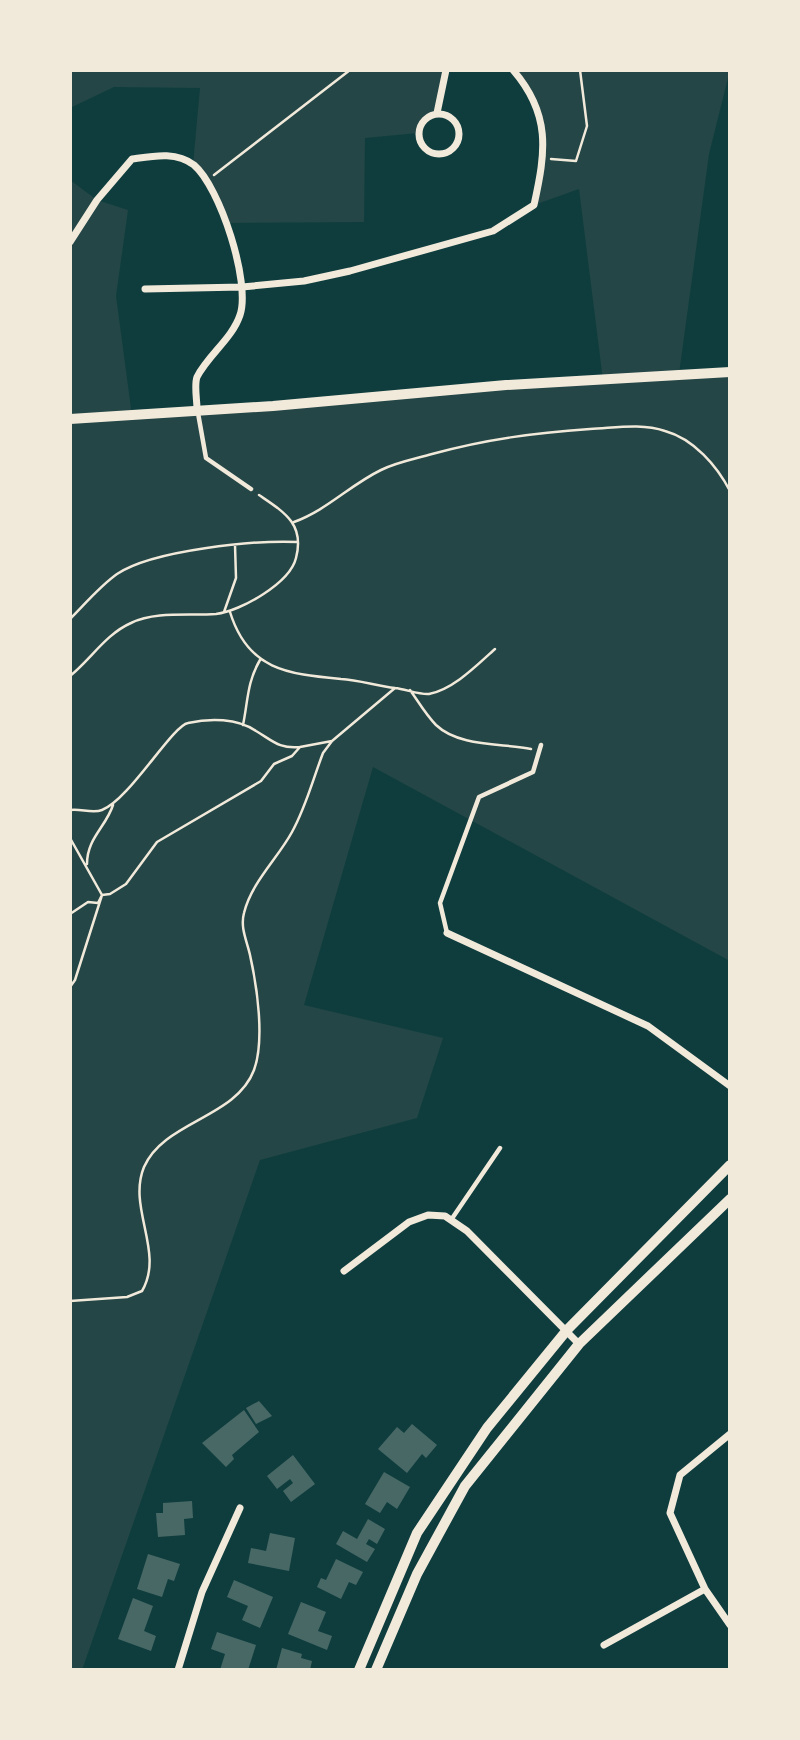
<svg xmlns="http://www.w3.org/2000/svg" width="800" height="1740" viewBox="0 0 800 1740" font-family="'Exo 2',sans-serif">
  <rect width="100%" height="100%" fill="#0f3d3e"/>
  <path fill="#244646" d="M70,70H446L437,113L427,117L418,133L365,138L364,222L227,223L193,165L200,88L114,87L70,108Z
    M515,70H730L709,154L679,374L730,372V961L373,767L304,1005L443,1038L417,1118L260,1160L82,1670H70V180L97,200L128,210L116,296L132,416L603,380L579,189L534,205L543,123Z"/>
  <path fill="#486865" d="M259,1401L272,1416L256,1424L246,1408Z
    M244,1410L259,1432L232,1455L234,1459L226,1467L202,1443Z
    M412,1424L437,1445L426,1458L422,1454L407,1473L378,1449L397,1427L404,1433Z
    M293,1455L315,1484L291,1502L283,1491L293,1483L290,1479L277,1489L267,1476Z
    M384,1472L410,1487L397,1509L387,1502L380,1513L365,1504Z
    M192,1501L193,1518L184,1519L185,1535L158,1537L156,1513H163V1503Z
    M368,1519L385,1529L377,1544L369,1539L366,1544L375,1549L367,1562L336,1544L343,1531L357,1539Z
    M270,1533L295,1538L289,1571L248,1563L251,1548L266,1551Z
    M148,1554L180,1564L174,1581L168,1579L162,1597L137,1589Z
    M336,1559L363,1572L356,1585L349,1582L341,1599L317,1587L321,1578L326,1580Z
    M234,1580L273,1597L260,1628L242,1620L248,1606L227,1597Z
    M133,1598L153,1606L144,1631L156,1636L151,1651L118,1639Z
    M301,1602L326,1612L318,1631L332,1636L327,1650L288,1634Z
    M217,1632L256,1645L248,1670H220L225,1654L211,1649Z
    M282,1648L302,1654L301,1658L312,1661L310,1670H276Z"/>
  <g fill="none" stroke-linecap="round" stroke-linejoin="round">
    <path stroke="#f1e9da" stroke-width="2.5" d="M551,159L576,161L587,126L580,70
      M214,175L350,70
      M294,522C327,510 350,485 381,470C397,462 415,459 432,454C487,439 534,433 590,429C615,428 641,423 665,431C694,439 717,466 730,491
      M224,612L236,578L235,545
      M70,619C85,604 100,586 117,574C153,550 255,540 298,542
      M70,676C91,659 106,634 131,623C156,611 189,616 216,614C241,611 290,583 296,558C305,524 284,512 259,495
      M395,688C405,689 420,695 429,694C454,689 477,665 495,649
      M410,690C418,701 426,715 436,725C459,747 502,743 531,749
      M243,725C248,701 247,682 260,660
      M70,810C80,808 92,814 102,810C129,800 172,726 188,723C210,718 237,718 256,731C273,741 279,749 300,747
      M70,838L102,895L98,903L88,902L70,914
      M87,864C87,838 106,827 113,805
      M70,987L75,980L102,895L110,894L126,884L157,842L261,781L274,764L292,756L300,747L332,741L395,688C377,686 359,680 341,679C287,674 248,670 230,612
      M70,1301L127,1297L142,1291C165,1252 127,1208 144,1167C164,1121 236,1118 254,1070C265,1040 257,986 250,955C247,941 240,928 244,913C251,883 278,858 292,832C306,807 313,779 323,753L332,741"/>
    <path stroke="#f1e9da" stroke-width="4.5" d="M198,413L206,458L251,489
      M447,933L440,903L479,797L533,772L541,745
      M451,1220L500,1148"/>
    <path stroke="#f1e9da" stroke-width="7" d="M437,113L446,70
      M419 134a20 20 0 1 1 40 0a20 20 0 1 1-40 0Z
      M70,242L97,200L132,159C153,156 176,151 194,165C220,187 251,283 240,315C232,339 208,355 197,377C194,385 197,400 197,409
      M145,289L242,287L304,281L350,271L493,231L534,205C546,151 551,114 513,70
      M447,933L648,1026L730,1086
      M344,1271L409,1222L428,1215L445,1216L467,1231L579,1344
      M730,1434L680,1475L670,1513L705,1589L730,1625
      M604,1645L705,1589
      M178,1670L202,1592L240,1508"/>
    <path stroke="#f1e9da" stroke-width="10" d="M70,419L273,406L506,385L730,372
      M359,1670L417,1533L487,1428L567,1330L730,1165
      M376,1670L417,1574L465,1486L579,1344L730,1199"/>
  </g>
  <rect width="800" height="1740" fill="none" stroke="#f1e9da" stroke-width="144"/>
</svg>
